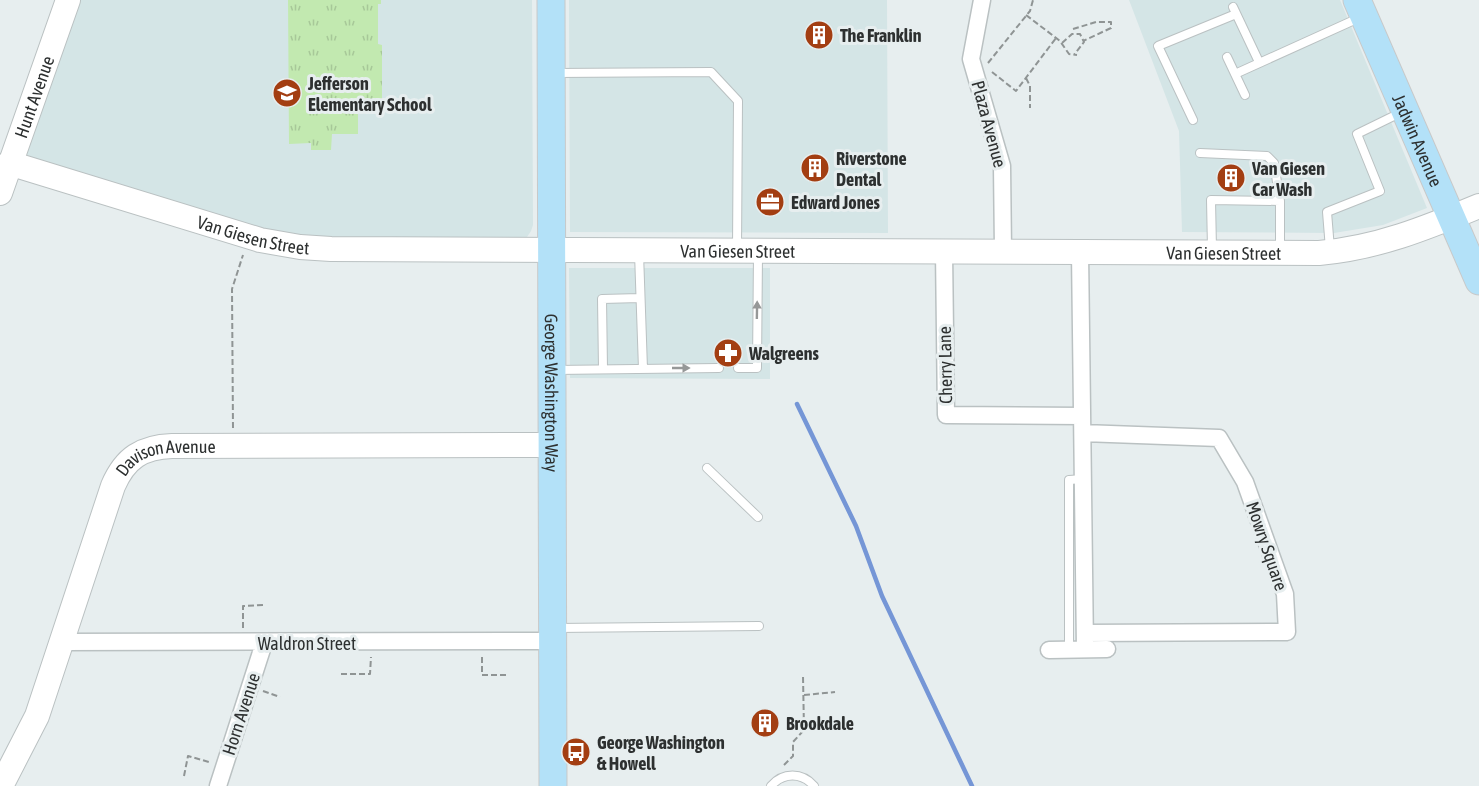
<svg xmlns="http://www.w3.org/2000/svg" width="1479" height="786" viewBox="0 0 1479 786" font-family="'Asap Condensed',sans-serif">
  <defs>
    <pattern id="grass-tufts" width="24" height="20" patternUnits="userSpaceOnUse" patternTransform="scale(1.5)"><rect width="24" height="20" fill="#c2e9b0"/><path d="M3 7l-1-3M5 7V3M7 7l1-3M15 17l-1-3M17 17v-4M19 17l1-3" fill="none" stroke="#a7c898"/></pattern>
  </defs>
  <rect width="100%" height="100%" fill="#e7eeef"/>
  <path fill="#d4e5e6" d="M75,0H532L533,225L531,231L527,237L520,239L313,237L282,233L241,224L31,158L26,154Z
    M569,0H887L888,233L570,232Z
    M1129,0H1340L1427,208L1383,225L1334,233L1182,232L1179,131Z
    M569,268H770V379L570,378Z"/>
  <path fill="url(#grass-tufts)" d="M288,0H381V4H378V44L382,45V112H358V134H332L331,150H311V143L289,144Z"/>
  <g fill="none" stroke-linecap="round" stroke-linejoin="round">
    <path stroke="#7596d6" stroke-width="4.5" d="M797,404L856,526L882,596L972,786"/>
    <g stroke="#bac1c2" stroke-width="10">
      <path id="lane" d="M1233,7L1259,62
        M1227,57L1245,95
        M554,73L711,72L738,101L737,249
        M1235,74L1361,17
        M1193,120L1158,46L1236,14
        M1200,153L1267,156L1274,163L1280,201
        M1212,249L1211,200L1280,201V252
        M1330,249L1327,212L1380,191L1357,134L1402,112
        M639,253L643,369
        M738,368H757L758,253
        M603,369L602,299L640,298
        M555,370L719,368
        M707,468L758,517
        M556,628L759,626
        M1069,650V480L1083,479
        M771,786C783,772 802,772 814,786"/>
    </g>
    <g stroke="#bac1c2" stroke-width="19">
      <path id="street" d="M982,0L971,59L1002,166L1003,251
        M944,251L946,415L1082,416
        M1080,252L1085,649
        M1083,433L1219,438L1245,482L1285,594L1287,632L1085,633
        M61,642L553,641
        M1049,650L1107,649
        M218,786L264,643"/>
    </g>
    <g stroke="#bac1c2" stroke-width="26">
      <g id="secondary">
        <path id="s1" d="M9,163L260,240L300,247L331,249L1319,253C1377,248 1426,228 1479,206"/>
        <path id="s2" d="M0,193L68,0"/>
        <path id="s3" d="M1,786L37,716L113,486C125,458 142,447 172,446L552,445"/>
      </g>
    </g>
    <g stroke="#c8c9c9" stroke-width="29">
      <g id="primary">
        <path id="s4" d="M551,0L553,786"/>
        <path id="s5" d="M1357,0L1479,281"/>
      </g>
    </g>
    <path stroke="#8f9494" stroke-width="2" stroke-dasharray="6 3" stroke-linecap="butt" d="M1026,15L1060,41L1069,54L1077,55
      M1073,29L1096,22H1111V28L1083,41
      M1062,43L1072,34H1080L1084,42L1074,55
      M988,63L1030,11L1033,0
      M992,72L1016,91L1056,38
      M1026,78L1030,86V108
      M233,428L232,289L243,255
      M243,628V606L263,605
      M482,657V675H507
      M341,674H370L371,657
      M263,691L280,697
      M804,695L835,692
      M784,765L793,756V742L804,730L803,676
      M184,776L188,756L209,762"/>
    <use href="#lane" stroke="#fff" stroke-width="8"/>
    <use href="#street" stroke="#fff" stroke-width="16"/>
    <use href="#secondary" stroke="#fff" stroke-width="24"/>
    <use href="#primary" stroke="#b3e1f8" stroke-width="27"/>
  </g>
  <defs><path id="oneway-solid" d="M-6-.8H1V-3.2L6.5 0L1 3.2V.8H-6Z" transform="scale(1.5)"/></defs>
  <g fill="#969898">
    <use href="#oneway-solid" transform="translate(757 310) rotate(-89)"/>
    <use href="#oneway-solid" transform="translate(681 368)"/>
  </g>
  <defs>
    <g id="building-disc" transform="scale(1.5)"><circle r="9.5" fill="#a33e12" stroke="#e7eeef"/><path d="M-4-6H4V6H1V3H-1V6H-4ZM-2.5-4.3h1.7v1.8h-1.7ZM.8-4.3h1.7v1.8H.8ZM-2.5-1h1.7V.8h-1.7ZM.8-1h1.7V.8H.8Z" fill="#fff"/></g>
    <g id="school-disc" transform="scale(1.5)"><circle r="9.5" fill="#a33e12" stroke="#e7eeef"/><path d="M0-5L7-2L0 1L-7-2ZM-4 1L0 2.5L4 1V4Q0 6-4 4Z" fill="#fff"/></g>
    <g id="office-disc" transform="scale(1.5)"><circle r="9.5" fill="#a33e12" stroke="#e7eeef"/><path d="M-6-3h4V-5.5h4V-3h4V5H-6ZM-1-4.5V-3h2v-1.5ZM-6 0V1H6V0Z" fill="#fff"/></g>
    <g id="pharmacy-disc" transform="scale(1.5)"><circle r="9.5" fill="#a33e12" stroke="#e7eeef"/><path d="M-2-6h4v4h4v4h-4v4h-4v-4h-4v-4h4Z" fill="#fff"/></g>
    <g id="bus-disc" transform="scale(1.5)"><circle r="9.5" fill="#a33e12" stroke="#e7eeef"/><path d="M-5-6H5V4H4V6H2V4H-2V6H-4V4H-5ZM-3.5-4V0h7V-4ZM-3.5 1.2v1.5H-2V1.2ZM2 1.2v1.5H3.5V1.2Z" fill="#fff"/></g>
  </defs>
  <g fill-rule="evenodd">
    <use href="#building-disc" x="819" y="35"/>
    <use href="#school-disc" x="287" y="93"/>
    <use href="#building-disc" x="815" y="168"/>
    <use href="#building-disc" x="1231" y="178"/>
    <use href="#office-disc" x="770" y="202"/>
    <use href="#pharmacy-disc" x="728" y="353"/>
    <use href="#building-disc" x="765" y="723"/>
    <use href="#bus-disc" x="576" y="752"/>
  </g>
  <g text-anchor="middle" dominant-baseline="central" stroke-width="6" stroke-linejoin="round" paint-order="stroke">
    <g font-size="18" font-weight="bold" fill="#2d3030" stroke="#e7eeef" text-anchor="start">
      <text x="840" y="35">The Franklin</text>
      <text x="308" y="83">Jefferson<tspan x="308" dy="21">Elementary School</tspan></text>
      <text x="836" y="158">Riverstone<tspan x="836" dy="21">Dental</tspan></text>
      <text x="1252" y="168">Van Giesen<tspan x="1252" dy="21">Car Wash</tspan></text>
      <text x="791" y="202">Edward Jones</text>
      <text x="749" y="353">Walgreens</text>
      <text x="786" y="723">Brookdale</text>
      <text x="597" y="742">George Washington<tspan x="597" dy="21">&amp; Howell</tspan></text>
    </g>
    <g font-size="18" fill="#2d3030" stroke="#e7eeef">
      <text stroke="none"><textPath href="#s2" startOffset="102">Hunt Avenue</textPath></text>
      <text transform="translate(989 124) rotate(75)">Plaza Avenue</text>
      <text stroke="none"><textPath href="#s5" startOffset="153">Jadwin Avenue</textPath></text>
      <text stroke="none"><textPath href="#s1" startOffset="255">Van Giesen Street</textPath></text>
      <text stroke="none"><textPath href="#s1" startOffset="741">Van Giesen Street</textPath></text>
      <text stroke="none"><textPath href="#s1" startOffset="1227">Van Giesen Street</textPath></text>
      <text transform="translate(945 365) rotate(-91)">Cherry Lane</text>
      <text stroke="none"><textPath href="#s4" startOffset="393">George Washington Way</textPath></text>
      <text stroke="none"><textPath href="#s3" startOffset="388">Davison Avenue</textPath></text>
      <text transform="translate(1267 546) rotate(71)">Mowry Square</text>
      <text x="307" y="643">Waldron Street</text>
      <text transform="translate(241 714) rotate(-72)">Horn Avenue</text>
    </g>
  </g>
</svg>
